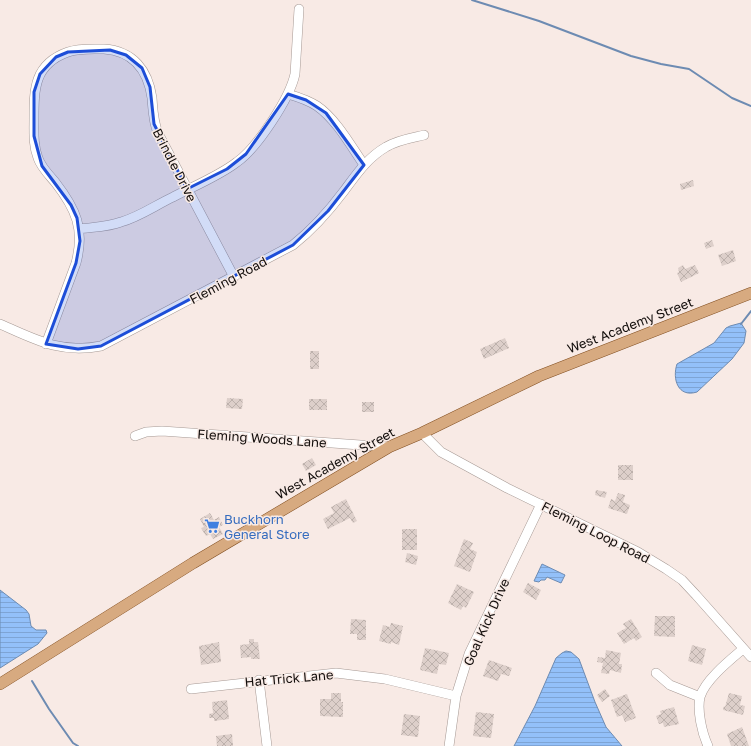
<svg xmlns="http://www.w3.org/2000/svg" width="751" height="746" viewBox="0 0 751 746" font-family="'Golos Text',sans-serif">
  <defs>
    <pattern id="water-rules" width="6" height="5" patternUnits="userSpaceOnUse"><rect width="6" height="5" fill="#93c0f9"/><path d="M0 2.5h6" fill="none" stroke="#7ea4d4"/></pattern>
    <pattern id="building-cross-hatch" width="8" height="8" patternUnits="userSpaceOnUse"><rect width="8" height="8" fill="#ddcfca"/><path d="M0 0l8 8M0 8l8-8" fill="none" stroke="#bdb1ac"/></pattern>
  </defs>
  <rect width="100%" height="100%" fill="#f8eae5"/>
  <path fill="url(#water-rules)" stroke="#6d8bb2" d="M741,323L746,331L744,343L732,359L697,392C678,398 672,379 677,364L714,343L726,328L730,326Z
    M542,564L565,575L561,583L547,577L545,580H541L539,582L534,581Z
    M0,590L26,610L29,614L31,626L36,630H46L47,633L38,644L0,668Z
    M566,651L571,652L579,659L595,702L606,727L622,746H514L535,706L556,658L562,653Z"/>
  <g fill="none" stroke-linecap="round" stroke-linejoin="round">
    <path stroke="#6d8bb2" stroke-width="2" d="M472,0L539,21L631,56L661,64L689,69L732,98L751,106
      M741,324L751,311
      M32,681L49,709L73,743L78,746"/>
  </g>
  <path fill="url(#building-cross-hatch)" d="M693,180L694,186L681,190L680,184Z
    M712,240L714,246L706,249L704,243Z
    M733,250L736,261L722,266L718,255Z
    M683,265L685,269L695,265L699,273L681,282L677,273L679,272L678,268Z
    M505,338L509,348L484,359L480,349Z
    M310,351H319V369H310Z
    M227,398L243,399L242,409L226,408Z
    M309,399H327V410H309Z
    M362,402H374V412H362Z
    M312,458L316,465L306,471L302,464Z
    M618,465H633V480H618Z
    M596,490L607,492L605,498L595,495Z
    M618,493L625,495L623,502L630,505L627,514L608,508L611,499L615,501Z
    M346,499L357,521L353,523L350,518L328,529L323,519L334,513L331,507Z
    M210,513L214,520L219,517L223,525L219,527L223,534L213,539L210,534L206,536L201,528L204,527L200,519Z
    M402,529H417V550H402Z
    M464,539L473,543L470,549L477,552L470,572L454,566Z
    M407,553L418,556L416,565L405,562Z
    M528,583L541,590L536,600L523,592Z
    M457,584L474,592L466,608L463,606L461,610L448,603Z
    M655,616H675V637L654,636Z
    M351,619L366,620V640H357V634H350Z
    M631,619L642,637L636,641L634,638L624,644L617,633L626,628L623,624Z
    M391,623L403,626L399,645L391,642V644L379,641L383,625L390,627Z
    M249,639H254V642H258L260,659H251V657L241,658L240,645L249,644Z
    M219,642L221,662L201,665L199,646Z
    M692,645L706,649L702,665L688,661Z
    M425,648L449,653L446,665L439,664L437,674L420,670Z
    M606,650L621,653L619,664H622L621,673L610,670L609,674L601,673L603,663L597,662L598,657L605,658Z
    M489,660L512,668L509,676L501,674L498,681L483,676Z
    M605,689L610,696L602,702L597,695Z
    M331,693H341V702H343V717L320,716V699H331Z
    M729,693L742,696L740,705L745,706L743,715L723,710L724,706L725,707Z
    M627,694L636,718L625,722L622,715L617,717L611,700Z
    M227,700L229,719L214,721V718H209V714L213,713L212,702Z
    M674,707L679,724L664,727L663,723L659,724L656,716L661,714L660,711Z
    M476,712L494,714L491,738L473,736Z
    M404,714L420,716L418,737L401,735Z
    M742,727L749,746H731L727,734Z
    M232,734L233,746H217L216,736Z"/>
  <g fill="none" stroke-linecap="round" stroke-linejoin="round">
    <g stroke="#a69994" stroke-width="10">
      <path id="minor" d="M288,94C298,97 308,100 317,106C336,119 351,146 364,165
        M79,229C93,227 108,227 121,222C139,217 156,205 173,197C194,186 219,176 237,162C257,148 290,98 295,74L299,9
        M0,324C36,340 61,354 101,346L293,245C312,230 329,211 344,191C356,175 367,158 386,147C397,140 411,138 424,135
        M46,344L76,263C85,229 76,209 55,182C49,175 41,167 38,158C33,145 34,132 34,119C34,89 34,64 68,52C79,48 92,49 104,49C133,51 148,70 152,98C153,110 153,121 158,133L234,277
        M422,433L441,452L507,488L638,552L666,569L682,580L696,595L751,657
        M135,436L146,432L162,431L389,447
        M656,673L670,685L700,697
        M259,680L267,746
        M191,689L336,673L385,679L456,696
        M449,746L456,696L469,654L541,504
        M708,746C702,733 697,711 700,697C705,680 730,660 743,649"/>
    </g>
    <g stroke="#824f21" stroke-width="12">
      <path id="major" d="M0,684L193,563L389,447L422,433L539,376L751,293"/>
    </g>
    <use href="#minor" stroke="#fff" stroke-width="9"/>
    <use href="#major" stroke="#d7aa80" stroke-width="11"/>
  </g>
  <path fill="#1d4ed8" fill-opacity="0.2" stroke="#1d4ed8" stroke-width="3" stroke-linejoin="round" d="M110,50L126,55L142,68L150,87L154,124L187,189L227,169L246,154L288,94L306,100L326,113L364,165L328,211L293,245L101,346L78,349L46,344L76,263L80,241L77,218L71,205L42,166L34,136V92L40,74L56,57L68,52Z"/>
  <defs>
    <g id="supermarket-bare" transform="scale(1.2)"><path d="M-6-5.5h2.5l.6 2H6L4.5 2H-2.5L-4.4-4H-6ZM-1.5 3.2a1.3 1.3 0 1 0 .1 0ZM3 3.2a1.3 1.3 0 1 0 .1 0Z" fill="#3f7fe0" stroke="#f8eae5" stroke-width="2.5" paint-order="stroke"/></g>
  </defs>
  <g fill-rule="evenodd">
    <use href="#supermarket-bare" x="212" y="526"/>
  </g>
  <g text-anchor="middle" dominant-baseline="central" stroke-width="3" stroke-linejoin="round" paint-order="stroke">
    <g font-size="13" fill="#130e0c" stroke="#f8eae5">
      <text transform="translate(175 165) rotate(63)">Brindle Drive</text>
      <text transform="translate(228 280) rotate(-28)">Fleming Road</text>
      <text transform="translate(630 325) rotate(-21)">West Academy Street</text>
      <text transform="translate(262 438) rotate(4)">Fleming Woods Lane</text>
      <text transform="translate(335 463) rotate(-29)">West Academy Street</text>
      <text transform="translate(596 532) rotate(27)">Fleming Loop Road</text>
      <text transform="translate(486 622) rotate(-66)">Goal Kick Drive</text>
      <text transform="translate(289 678) rotate(-5)">Hat Trick Lane</text>
    </g>
    <g font-size="13" fill="#366cbe" stroke="#f8eae5" text-anchor="start">
      <text x="224" y="519">Buckhorn<tspan x="224" dy="15">General Store</tspan></text>
    </g>
  </g>
</svg>
